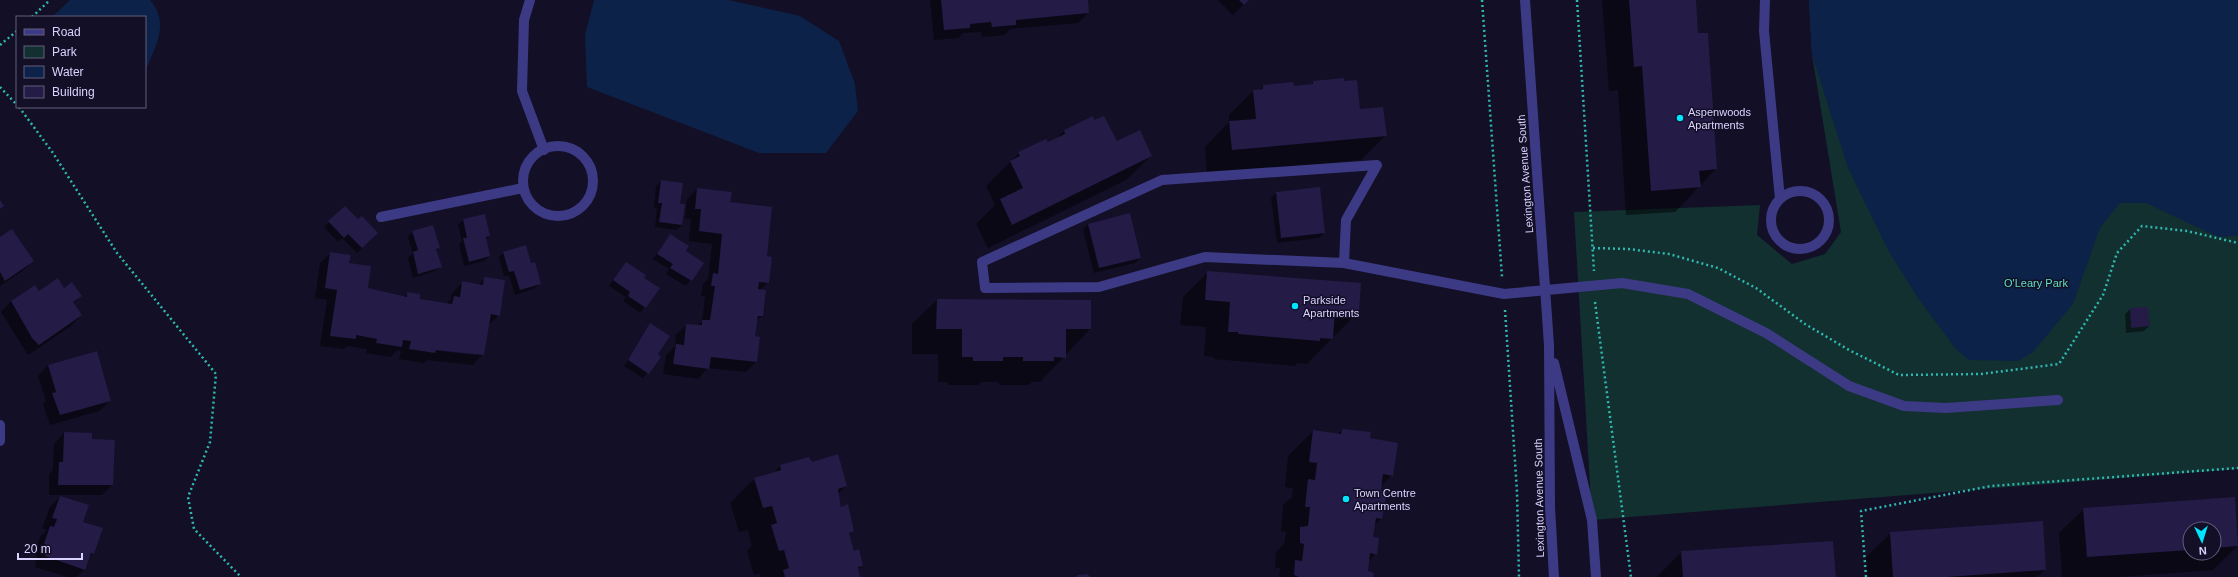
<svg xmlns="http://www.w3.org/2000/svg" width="2238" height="577" viewBox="0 0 2238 577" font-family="Helvetica,sans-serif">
  <rect width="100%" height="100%" fill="#130f26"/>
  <path fill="#12302f" d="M1809,0H2238V469L1592,520L1574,212L1760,205L1757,235L1792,264L1825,254L1841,232L1812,55Z"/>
  <path fill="#0c2248" d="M70,0H150C169,22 157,43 148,65L145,66V17H52Z
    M594,0H729L800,16L839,41L855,84L858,111L826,153H759L587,87L585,35Z
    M1809,0H2238V236L2218,237L2146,203H2120L2100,228L2073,304L2033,352L2018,361L1969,360L1955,348L1918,298L1888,250L1848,168L1812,55Z"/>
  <path fill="#0007" fill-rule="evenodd" d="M930,0H1087L1088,13L1078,23L1010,29L1005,35L982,37L981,32L963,33L959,38L934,40Z
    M1218,0H1248L1233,15Z
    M1602,0H1695L1698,34L1716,169L1675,212L1626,215L1618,90L1609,91Z
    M1314,82H1344L1359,110L1386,135L1361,160L1207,174L1205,147L1229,122V115L1253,91L1259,90L1263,86L1293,87L1310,85Z
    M1092,118L1116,143L1151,156L1126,180L988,248L976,224L995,205L986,186L1019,153L1047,144L1056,139L1064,131Z
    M662,181L682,225L676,230L655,227L657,208L654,207L656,186Z
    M697,189L729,203L766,257L768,282L760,290L762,316L756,321L754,337L759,338L756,362L746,372L708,368L698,379L663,374L666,355L675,346L676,335L686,325L697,326L702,321L705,296H701L703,284L708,279L712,244L689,241L691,219H685L687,199Z
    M1276,193L1324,232L1319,238L1277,243L1271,198Z
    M463,220L489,236L486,240L489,256L484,261L464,266L459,244L462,241L458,225Z
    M358,221L377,233L357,253L342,238L338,242L324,227L329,222Z
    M1088,224L1140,258L1135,263L1094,273L1083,230Z
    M413,231L439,248L436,251L440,266L435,271L413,278L408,258L413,253L408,237Z
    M670,235L685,252L702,263L686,286L666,274L669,269L653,259Z
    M0,238L33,261L22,271L0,286Z
    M504,252L540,283L535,288L515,295L509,275L504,276L499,257Z
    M331,253L348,263L366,289L404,297L408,293L418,300L446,304L451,299L452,293L463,282L478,285L485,278L499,315L488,326L483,354L473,365L427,360L424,363L399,359L401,351L397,350L391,357L366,353L367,349L348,346L344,349L320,346L327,300L315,298L320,263ZM431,348L476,353V355L431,350Z
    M626,263L643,278L658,288L640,313L623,301L626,297L609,286Z
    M1208,272L1358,312L1307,364L1297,363L1295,366L1214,359V357L1204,356L1206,327L1180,325L1183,297Z
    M35,286L39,292L64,289L81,296L73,303L81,315L71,326L28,355L1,312L11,301Z
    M937,300L1090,329L1040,382H1032L1029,385H999V382H981L978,385H948V382H938V354H912V324Z
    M2147,308L2149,326L2144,331L2126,333L2125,314L2130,309Z
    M651,324L656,355L659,357L643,378L624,366Z
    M48,365L110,401L99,411L50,425L43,404L46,401L38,376Z
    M1342,430L1369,439L1392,475L1380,487L1379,492L1386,493L1381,519L1374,526L1372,538L1376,554L1368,562L1367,572L1372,577H1279L1280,568H1275L1276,552L1284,544L1286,532L1281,531L1283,505L1292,497L1293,488L1285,487L1288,456L1313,431L1338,434Z
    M64,433L91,434V440L112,485L102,495H49V474L53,470L54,444Z
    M811,463L846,486L838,494L841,508L853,530L848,535L853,552L862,566L858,570L859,577H761L760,574L754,575L747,551L752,546L748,530L739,532L730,503L755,478L773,473L781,465Z
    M60,497L82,522L93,554L88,559L85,569L77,577H67L35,567L37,555L34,554L40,537L47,530L42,528L50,507Z
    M2234,498L2237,546L2213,570L2119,577H2062L2059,533L2084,509ZM2190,529H2214V553H2190Z
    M1891,533L2045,570L2037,577H1867L1866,557Z
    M1681,552L1835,577H1657Z"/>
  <path fill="#241b47" d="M941,0H1088L1089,13L1016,20V25L992,27L991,22L970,24V28L944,30Z
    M1239,0H1249L1244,5Z
    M1629,0H1696L1698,33H1708L1717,169L1699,171L1701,187L1651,191L1642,66L1634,67Z
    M1344,78V81L1357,80L1360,109L1383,107L1387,136L1232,150L1229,121L1256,119L1253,90L1263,89V85L1293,82L1294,86L1313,84V81Z
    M1093,116L1094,120L1104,116L1117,141L1140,130L1152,156L1012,225L1000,199L1023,188L1010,161L1020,156L1018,152L1046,139L1048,142L1065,134L1064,130Z
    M661,180L683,183L680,204H685L682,225L659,222L662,203H658Z
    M1320,187L1325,233L1281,238L1276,192Z
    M697,188L732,192L730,202L772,207L767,256L772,257L769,283L759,282L758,289L766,290L763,316H758L755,336L760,337L757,362L711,357L709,369L673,364L676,344L684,345L686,324L702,325V320H710L715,286H711L713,273L718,274L722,234L699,231L701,209H695Z
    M0,200L4,206L0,209Z
    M345,206L358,219L362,216L378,233L362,248L348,234L344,238L328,221Z
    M1130,213L1141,258L1099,268L1088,224Z
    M485,214L490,236L486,237L490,256L469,262L463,238H467L463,219Z
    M433,225L440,248L436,249L442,267L418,274L413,252L418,250L412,231Z
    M12,229L34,261L5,281L0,272V237Z
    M670,234L689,246L686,251L704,263L692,281L670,268L673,264L657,254Z
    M526,245L531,263L535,262L541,284L520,290L514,271L509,272L503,252Z
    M330,252L351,255L349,263L371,266L368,288L407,297V292L420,294V299L452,304L454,296L460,297L462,281L483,285L484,277L505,280L500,316L491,314L484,355L436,350L435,353L409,349L411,341L403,340L402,347L376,343L377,339L356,335V339L330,336L337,290L325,288Z
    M626,262L646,275L644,278L660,288L646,308L628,296L630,292L613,280Z
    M1207,271L1361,283L1359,312L1335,310L1333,339L1320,338V341L1238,334V332H1228L1230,302L1205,300Z
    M58,278L64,288L72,282L82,296L73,302L82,315L39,345L32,338L11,301L35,285L39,291Z
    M937,299L1091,300V329H1066V358L1054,357V361H1023V357H1003V361H973V357H962V329H936Z
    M2148,307L2150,326L2131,328L2130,308Z
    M650,323L670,336L658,354L661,357L649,374L628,360Z
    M97,351L111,401L60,415L52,393L56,392L48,365Z
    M1342,429L1371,432L1370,438L1398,443L1393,476L1383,474L1381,491L1387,492L1382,519L1376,518L1373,537L1379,538L1377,555L1370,553L1368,571L1374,573L1373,577H1299L1294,575L1295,560L1302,561L1304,544L1300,543V527L1308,526L1310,507H1305L1308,479L1315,480L1317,463L1309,462L1313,430L1341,434Z
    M64,432L92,433V439L115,440L113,485H58L59,462H63Z
    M838,454L847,486L838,489L841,507L848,504L854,531L849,533L854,551L859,549L863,566L858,567L860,577H785L783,570L789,568L784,550L779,551L771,525L777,523L772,506L763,508L754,478L781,470L780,465L809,457L812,462Z
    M60,496L89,505L83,522L103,528L94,554L91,553L85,570L45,556L47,545L44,544L50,526L54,527L57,519L52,518Z
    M2235,497L2238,546L2214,548V529H2190V550L2087,557L2083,508Z
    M2043,521L2046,570L1947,577H1893L1890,532Z
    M1833,541L1836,577H1683L1681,551Z
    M1087,574L1091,577H1076L1078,575Z"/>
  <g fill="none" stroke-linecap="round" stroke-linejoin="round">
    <path stroke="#2fb8b0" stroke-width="2.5" stroke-dasharray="2 3" stroke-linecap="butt" d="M1482,0L1502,277
      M1577,0L1594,271
      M32,17L50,0
      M0,45L17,31
      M0,87L17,105
      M19,107L53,153L117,253L216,374L210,442L188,497L194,529L241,577
      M1593,248L1628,249L1669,254L1718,268L1756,288L1805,324L1849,350L1899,375L1981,374L2059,364L2103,295L2117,253L2142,226L2187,231L2238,243
      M1595,302L1631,577
      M1505,310L1517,492L1519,577
      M1866,577L1861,511L1991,486L2238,468"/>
    <path stroke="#3d3a85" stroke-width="10" d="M530,0L524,20L522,91L544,150
      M1525,0L1549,345L1550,507L1554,577
      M1765,0L1764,31L1780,199
      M523 181a35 35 0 1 1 70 0a35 35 0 1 1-70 0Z
      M1771 220a29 29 0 1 1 58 0a29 29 0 1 1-58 0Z
      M381,217L523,188
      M1344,263L1346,220L1377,165L1162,180L982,262L985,288L1099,287L1205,257L1344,263L1504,294L1622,283L1688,294L1766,333L1849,386L1904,406L1946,408L2058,400
      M1554,363L1592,520L1596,577
      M0,425V441"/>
  </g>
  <g fill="#00e5ff" stroke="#130f26" stroke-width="1.5">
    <circle cx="1680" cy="118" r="4"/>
    <circle cx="1295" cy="306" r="4"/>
    <circle cx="1346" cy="499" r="4"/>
  </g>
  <g text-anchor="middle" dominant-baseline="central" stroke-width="3" stroke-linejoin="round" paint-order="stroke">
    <g font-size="11" fill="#d9d4ff" stroke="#130f26" text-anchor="start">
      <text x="1688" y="112">Aspenwoods<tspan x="1688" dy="13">Apartments</tspan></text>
      <text x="1303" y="300">Parkside<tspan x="1303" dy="13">Apartments</tspan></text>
      <text x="1354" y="493">Town Centre<tspan x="1354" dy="13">Apartments</tspan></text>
    </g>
    <g font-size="11" fill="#d9d4ff" stroke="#130f26">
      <text transform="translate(1525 174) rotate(-94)">Lexington Avenue South</text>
      <text transform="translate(1539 498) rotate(-91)">Lexington Avenue South</text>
    </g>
    <g font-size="11" fill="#5fe0c0" stroke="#130f26">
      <text x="2036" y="283">O'Leary Park</text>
    </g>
  </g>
  <rect x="16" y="16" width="130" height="92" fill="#130f26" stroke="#625e7d"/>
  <rect x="24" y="29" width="20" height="6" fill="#3d3a85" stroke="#625e7d"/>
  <text x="52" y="36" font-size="12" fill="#d9d4ff">Road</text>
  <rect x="24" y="46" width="20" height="12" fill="#12302f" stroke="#625e7d"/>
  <text x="52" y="56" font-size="12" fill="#d9d4ff">Park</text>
  <rect x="24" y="66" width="20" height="12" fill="#0c2248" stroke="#625e7d"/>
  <text x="52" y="76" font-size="12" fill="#d9d4ff">Water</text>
  <rect x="24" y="86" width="20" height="12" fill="#241b47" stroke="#625e7d"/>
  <text x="52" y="96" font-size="12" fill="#d9d4ff">Building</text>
  <g transform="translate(2202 541) rotate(176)"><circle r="19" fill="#130f26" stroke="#625e7d"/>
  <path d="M0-3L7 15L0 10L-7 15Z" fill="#00e5ff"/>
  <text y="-6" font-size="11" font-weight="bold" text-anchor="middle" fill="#d9d4ff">N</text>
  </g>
  <path d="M18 553v6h64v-6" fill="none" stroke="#d9d4ff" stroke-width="2"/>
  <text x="24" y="553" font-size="12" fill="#d9d4ff" stroke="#130f26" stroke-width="3" paint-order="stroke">20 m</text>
</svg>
